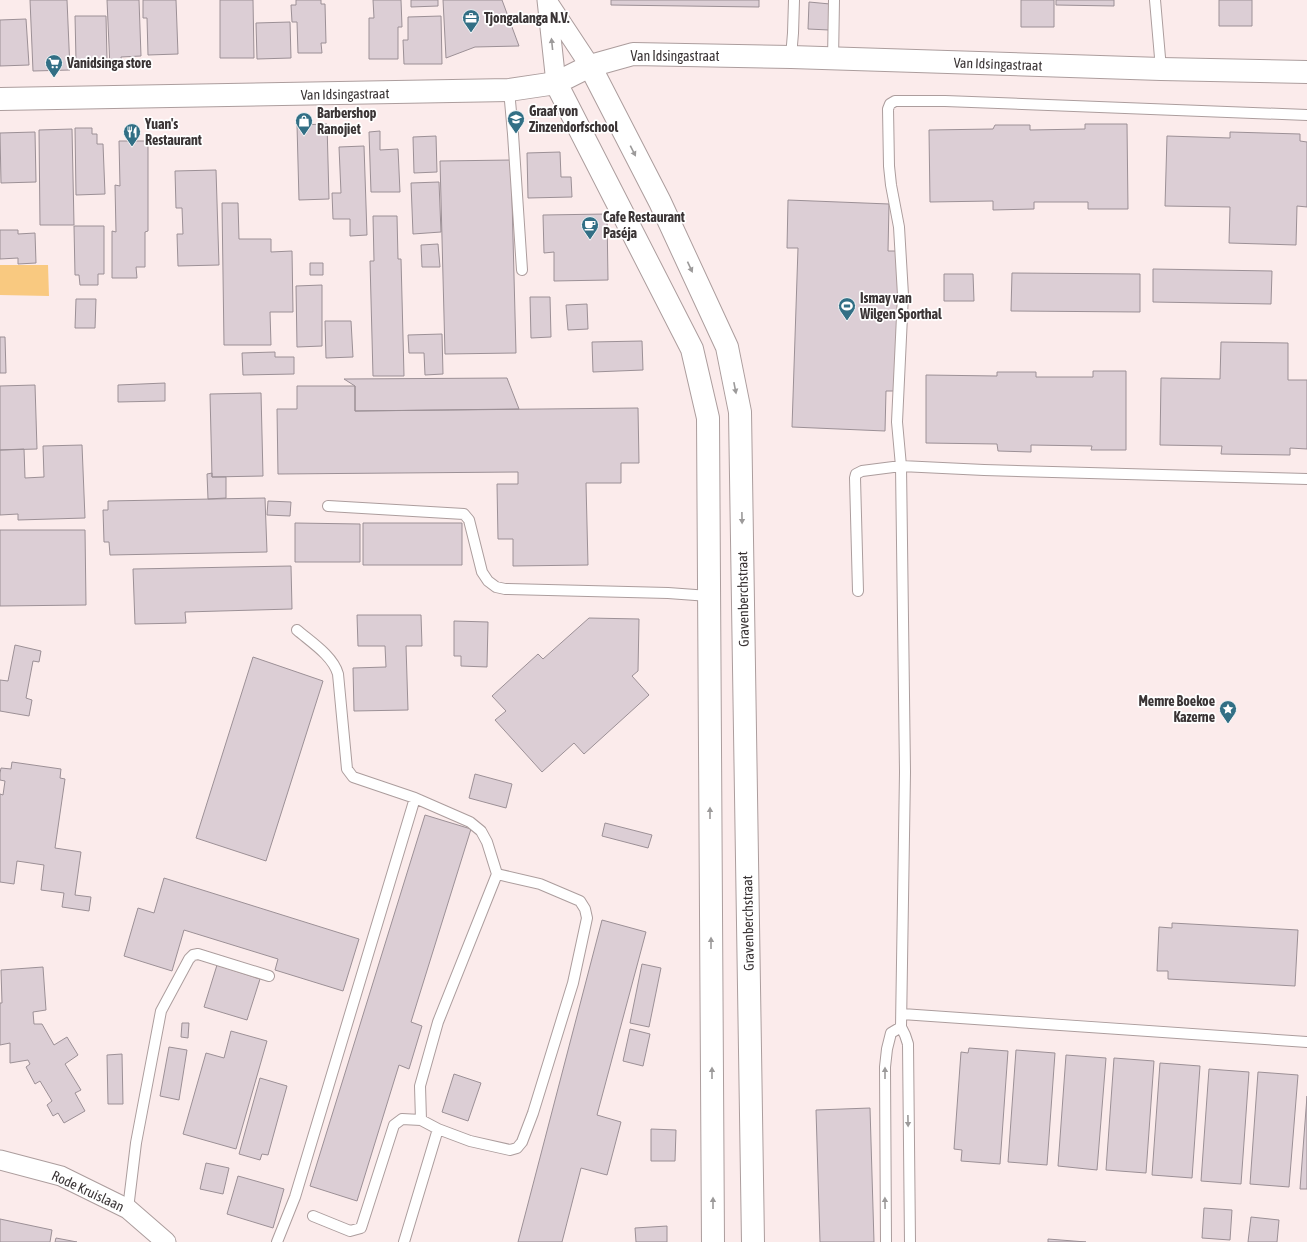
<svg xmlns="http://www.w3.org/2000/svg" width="1307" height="1242" viewBox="0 0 1307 1242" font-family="'Asap Condensed',sans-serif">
  <rect width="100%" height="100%" fill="#fbebeb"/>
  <path fill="#f9c980" d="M0,265H48L49,296L0,295Z"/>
  <path fill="#dcced5" stroke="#9c9096" d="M30,0H67L70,70L33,71Z
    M107,0H139L141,56L121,57L122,68H110Z
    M143,0H176L178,54L148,55L147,18H143Z
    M220,0H253L254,58H220Z
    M296,0H321V4H325L326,43H321L322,53H298L297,22H292L291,5H296Z
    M373,0H401L402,27H398V59H369V18H374Z
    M411,0H438V6L411,7Z
    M443,0H502L519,46L475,47L446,58Z
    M611,0H759V7L611,5Z
    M1021,0H1054V27H1021Z
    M1056,0H1114V6L1056,5Z
    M1219,0H1252V26H1219Z
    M809,2L830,4L829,30L808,29Z
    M75,16H106L107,59L76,60Z
    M441,16L442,64H404L403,40H408V17Z
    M26,19L29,65L0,66V20Z
    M290,22L291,58L257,59L256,23Z
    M327,124L329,199L299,200L297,125Z
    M1085,124H1127L1128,209H1088V202H1034V209L993,210V201L930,202L929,130L993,129L995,125H1030V130L1085,129Z
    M75,128H92V134H97V144H103L105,194L76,195Z
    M72,129L74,225H40L39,130Z
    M380,131V150L398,149L400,192H371L369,132Z
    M35,132L36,182L1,183L0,133Z
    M1230,132L1300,134V141L1307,142V207L1297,206L1296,245L1229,243L1230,207L1165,206L1167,136L1230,138Z
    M436,136L437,172L414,173L413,137Z
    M119,141H148V231L145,232V267H136L137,278H112V231L116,232L115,185L120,186Z
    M364,146L367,235L350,236V219H333L332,193H341L339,147Z
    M560,152L561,177H571L572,197L528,198L527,153Z
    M511,160L516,353L445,354L440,161Z
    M216,170L219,265L178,266L177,234H183L182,208H176L175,171Z
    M439,182L441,232L413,234L411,183Z
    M788,200L889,204L888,251H900L895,391H886L885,431L792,427L798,248H787Z
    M222,203H238L239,239H271V252L292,251L293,312H270L271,345H224Z
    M607,214L608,280L554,281V252L544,253L543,215Z
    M373,216H397L398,259H401L404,376H373L370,261H374Z
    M74,226H104V274H98V285H80L79,275H75Z
    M0,230H18V234L35,233L36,263L18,264V258L0,259Z
    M438,244L440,267H422L421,245Z
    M310,263H323V275H310Z
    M1153,269L1272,271L1271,304L1153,302Z
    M1012,273L1140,274V312L1011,311Z
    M944,274H973L974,301H944Z
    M322,285V346L297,347L296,286Z
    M530,297H550L551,337L531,338Z
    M76,299H96L95,328H75Z
    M587,304L588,329L568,330L566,305Z
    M325,321H351L353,357L326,358Z
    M442,334L443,374L425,375L424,353H409L408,335Z
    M0,337H5L6,373H0Z
    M642,341L643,370L593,372L592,342Z
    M1221,342L1288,343V380H1307V449L1290,448V455L1221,454L1222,446L1160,445L1161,378L1220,379Z
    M275,352V357H294V374L243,375L242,353Z
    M1093,371H1126V450H1091L1092,446L1031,445V452L998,451L997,444L926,443V375L997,376V372H1036V377H1093Z
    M507,378L519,409L355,411V386L344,379Z
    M165,383V401L118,402V385Z
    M35,385L37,449L0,450V386Z
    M297,386H355V411L638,408L639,463H621V483H586L588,565L513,566V539H498L497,484H518V472L278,474L277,409H297Z
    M261,393L263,476L212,477L210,394Z
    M82,445L85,518L18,520V514L0,515V450L24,449L25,478L44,477L43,446Z
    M212,473V477H226V498L208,499L207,474Z
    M265,498L267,552L110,555L109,542H104L103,510H108V501Z
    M268,501L291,502L290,516L267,515Z
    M295,523L360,524V562H295Z
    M363,523H462V565H363Z
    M0,530H85L86,605L0,606Z
    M291,566L292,609L185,612L186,623L135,624L133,569Z
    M357,615H421L422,646H406L408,710L354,711L353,668L386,667L385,646H358Z
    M589,618L639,619L638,671L632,676L649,695L584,754L574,743L542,772L495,720L506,711L492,696L538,654L543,659Z
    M454,621L488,622L487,667L461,666V656H454Z
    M15,645L41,651L39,662L33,661L26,698L32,700L29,716L0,711V680L8,681Z
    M253,657L323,681L266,861L196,838Z
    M12,762L61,769L60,778L65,779L55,848L81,852L75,895L91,897L89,911L62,907L64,893L41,890L44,865L17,861L14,884L0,882V794L3,795L5,781L0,780V773L1,768L11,769Z
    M475,774L512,784L506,808L469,798Z
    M425,815L471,829L411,1022L422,1026L409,1069L399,1065L357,1201L310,1186Z
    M605,823L652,835L648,848L602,836Z
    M164,878L359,939L343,991L275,970L278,959L184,930L172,971L124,956L138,908L154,913Z
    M602,920L646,932L597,1115L621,1122L607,1175L581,1168L562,1242H518Z
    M1172,923L1298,930L1295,986L1168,979V971H1157L1159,927L1172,928Z
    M642,964L661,968L649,1027L630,1023Z
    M217,965L260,979L247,1020L204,1007Z
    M43,967L46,1010L33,1012L34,1024H42L54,1045L67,1037L78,1055L65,1064L81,1090L75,1093L85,1111L64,1123L58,1113L53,1116L47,1105L52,1101L40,1081L35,1084L26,1067L30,1064L28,1060L10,1063V1043L0,1045V1003H2L1,970Z
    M182,1023H189L188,1038L181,1037Z
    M630,1029L650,1034L643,1066L623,1061Z
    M231,1031L267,1041L236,1149L183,1134L206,1053L224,1058Z
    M169,1047L187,1050L179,1100L160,1096Z
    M969,1048L1008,1051L1000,1164L961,1161L962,1150L954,1149L961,1052L968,1053Z
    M1016,1050L1055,1053L1047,1165L1008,1162Z
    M122,1054L123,1104H108L107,1055Z
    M1066,1055L1106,1058L1097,1170L1058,1166Z
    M1114,1058L1154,1061L1146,1173L1106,1170Z
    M1160,1063L1200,1066L1192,1178L1152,1175Z
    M1209,1069L1249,1072L1241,1184L1201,1181Z
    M1258,1072L1298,1075L1289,1187L1250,1184Z
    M454,1074L481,1083L468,1121L442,1112Z
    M260,1078L287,1086L268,1155L262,1154L260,1160L239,1154Z
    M1307,1096V1189H1300Z
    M870,1108L874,1242H820L816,1110Z
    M651,1129L676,1130L675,1161H651Z
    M206,1163L229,1168L223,1194L200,1189Z
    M238,1176L284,1189L273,1228L227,1214Z
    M1204,1208L1232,1210L1230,1240L1202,1238Z
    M1251,1217L1279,1220L1277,1242H1248Z
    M0,1219L52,1230L50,1242H0Z
    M667,1226V1242H636L635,1228Z
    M56,1238L77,1242H55Z
    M1048,1239L1086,1242H1048Z"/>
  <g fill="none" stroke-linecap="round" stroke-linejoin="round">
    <g stroke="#ac9d9d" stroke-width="12">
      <path id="lane" d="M1155,0L1161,69
        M791,57L793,33L794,0
        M833,60L834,0
        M509,90L513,134L522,270
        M328,506L464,514L469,520L482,572L488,581L496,587L505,589L668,593L709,596
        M858,591L855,478L856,474L862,471L901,466L897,422L903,295L899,227L891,185L889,166L888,109L890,104L895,101H945L1307,115
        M297,630C311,642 333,656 338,674L347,769L353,777L415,798L470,822L481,831L487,842L497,874L438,1022L420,1086L421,1120L438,1129
        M902,1014L1307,1042
        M128,1209L136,1143L161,1011L189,959L193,955L198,954L269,976
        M313,1216L350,1231L361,1228L394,1125L402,1119L421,1120
        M277,1242L295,1197L415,798
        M404,1242L438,1129L470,1141L510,1150L517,1148L522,1142L533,1113L573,983L587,918L585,909L580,901L540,884L497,874
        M886,1242L885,1067L887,1049L891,1033L901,1027
        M910,1242L908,1044L905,1035L901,1027L905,772L901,466L984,470L1307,479"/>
    </g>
    <g stroke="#ac9d9d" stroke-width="21">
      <path id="street" d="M547,0L556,83
        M549,4L590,66
        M0,1160L61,1176L128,1209L166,1242"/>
    </g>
    <g stroke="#ac9d9d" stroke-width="24">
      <path id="secondary" d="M590,66L660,202L727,347L740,412L753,1242
        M556,83L692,349L708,418L713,1242
        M0,99L509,90L556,83L590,66L633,54L791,57L1161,69L1307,72"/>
    </g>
    <use href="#lane" stroke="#fff" stroke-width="10"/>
    <use href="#street" stroke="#fff" stroke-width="19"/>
    <use href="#secondary" stroke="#fff" stroke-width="22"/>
  </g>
  <defs><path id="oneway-solid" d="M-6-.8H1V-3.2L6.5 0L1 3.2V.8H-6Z"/></defs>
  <g fill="#9c9a9a">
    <use href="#oneway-solid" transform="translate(552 44) rotate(-96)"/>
    <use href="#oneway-solid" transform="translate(633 151) rotate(63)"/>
    <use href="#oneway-solid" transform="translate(690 267) rotate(65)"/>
    <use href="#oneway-solid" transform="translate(735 388) rotate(79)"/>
    <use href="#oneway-solid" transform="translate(742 518) rotate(89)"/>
    <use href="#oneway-solid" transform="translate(710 813) rotate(-90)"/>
    <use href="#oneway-solid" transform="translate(711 943) rotate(-90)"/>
    <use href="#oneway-solid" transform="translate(712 1073) rotate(-90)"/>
    <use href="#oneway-solid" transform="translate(885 1073) rotate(-90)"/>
    <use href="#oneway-solid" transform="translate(908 1121) rotate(89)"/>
    <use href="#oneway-solid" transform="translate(713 1203) rotate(-90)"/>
    <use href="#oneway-solid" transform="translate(885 1203) rotate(-91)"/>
  </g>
  <defs>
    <g id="office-pin" transform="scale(0.9)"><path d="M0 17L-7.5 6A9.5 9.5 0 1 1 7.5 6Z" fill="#326f85" stroke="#fff"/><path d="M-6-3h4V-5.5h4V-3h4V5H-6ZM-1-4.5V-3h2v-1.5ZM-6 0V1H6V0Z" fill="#fff"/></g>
    <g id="supermarket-pin" transform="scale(0.9)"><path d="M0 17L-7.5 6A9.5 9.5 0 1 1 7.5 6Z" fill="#326f85" stroke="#fff"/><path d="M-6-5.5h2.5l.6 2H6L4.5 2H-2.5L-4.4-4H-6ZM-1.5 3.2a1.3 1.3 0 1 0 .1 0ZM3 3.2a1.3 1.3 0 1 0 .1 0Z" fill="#fff"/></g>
    <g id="school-pin" transform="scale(0.9)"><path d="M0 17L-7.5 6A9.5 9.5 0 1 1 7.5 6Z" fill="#326f85" stroke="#fff"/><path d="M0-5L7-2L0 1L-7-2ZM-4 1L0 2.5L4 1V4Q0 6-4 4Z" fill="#fff"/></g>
    <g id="shop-pin" transform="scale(0.9)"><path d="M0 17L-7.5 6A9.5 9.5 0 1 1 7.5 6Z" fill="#326f85" stroke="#fff"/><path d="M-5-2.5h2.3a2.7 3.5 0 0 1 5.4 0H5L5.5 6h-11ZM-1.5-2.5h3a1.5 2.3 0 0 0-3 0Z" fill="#fff"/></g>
    <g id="restaurant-pin" transform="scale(0.9)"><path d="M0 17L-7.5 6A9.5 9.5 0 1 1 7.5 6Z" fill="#326f85" stroke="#fff"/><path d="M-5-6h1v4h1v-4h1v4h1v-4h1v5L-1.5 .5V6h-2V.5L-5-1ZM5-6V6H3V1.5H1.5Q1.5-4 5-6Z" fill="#fff"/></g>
    <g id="cafe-pin" transform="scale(0.9)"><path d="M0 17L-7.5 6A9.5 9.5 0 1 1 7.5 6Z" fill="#326f85" stroke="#fff"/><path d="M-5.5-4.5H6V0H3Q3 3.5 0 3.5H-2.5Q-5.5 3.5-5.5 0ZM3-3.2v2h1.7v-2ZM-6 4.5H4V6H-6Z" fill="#fff"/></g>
    <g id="stadium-pin" transform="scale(0.9)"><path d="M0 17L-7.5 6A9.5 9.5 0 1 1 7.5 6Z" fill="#326f85" stroke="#fff"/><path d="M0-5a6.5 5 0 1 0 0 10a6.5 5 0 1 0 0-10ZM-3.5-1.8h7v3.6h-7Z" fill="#fff"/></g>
    <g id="sight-pin" transform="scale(0.9)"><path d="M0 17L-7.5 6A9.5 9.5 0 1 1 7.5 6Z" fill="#326f85" stroke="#fff"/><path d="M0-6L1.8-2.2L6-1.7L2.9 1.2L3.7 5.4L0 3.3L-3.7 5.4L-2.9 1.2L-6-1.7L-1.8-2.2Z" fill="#fff"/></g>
  </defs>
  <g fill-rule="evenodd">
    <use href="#office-pin" x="471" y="18"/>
    <use href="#supermarket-pin" x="54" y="63"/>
    <use href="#school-pin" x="516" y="119"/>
    <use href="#shop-pin" x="304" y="121"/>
    <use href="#restaurant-pin" x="132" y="132"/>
    <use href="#cafe-pin" x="590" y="225"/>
    <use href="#stadium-pin" x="847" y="306"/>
    <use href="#sight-pin" x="1228" y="709"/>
  </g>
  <g text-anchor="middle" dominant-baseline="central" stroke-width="3.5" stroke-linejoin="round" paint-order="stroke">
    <g font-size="14" font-weight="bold" fill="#3a3435" stroke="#fff" text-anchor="start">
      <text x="484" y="18">Tjongalanga N.V.</text>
      <text x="67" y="63">Vanidsinga store</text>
      <text x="529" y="111">Graaf von<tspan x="529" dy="16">Zinzendorfschool</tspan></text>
      <text x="317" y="113">Barbershop<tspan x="317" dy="16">Ranojiet</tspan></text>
      <text x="145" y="124">Yuan's<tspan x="145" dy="16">Restaurant</tspan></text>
      <text x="603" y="217">Cafe Restaurant<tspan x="603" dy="16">Paséja</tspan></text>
      <text x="860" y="298">Ismay van<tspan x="860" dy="16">Wilgen Sporthal</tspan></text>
      <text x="1215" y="701" text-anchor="end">Memre Boekoe<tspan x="1215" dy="16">Kazerne</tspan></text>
    </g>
    <g font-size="14" fill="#3a3435" stroke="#fff">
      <text x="675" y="56">Van Idsingastraat</text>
      <text transform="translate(998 64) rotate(2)">Van Idsingastraat</text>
      <text transform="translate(345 94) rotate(-1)">Van Idsingastraat</text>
      <text transform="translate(743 599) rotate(-91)">Gravenberchstraat</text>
      <text transform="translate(748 923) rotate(-91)">Gravenberchstraat</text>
      <text transform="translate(88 1191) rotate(25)">Rode Kruislaan</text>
    </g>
  </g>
</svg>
